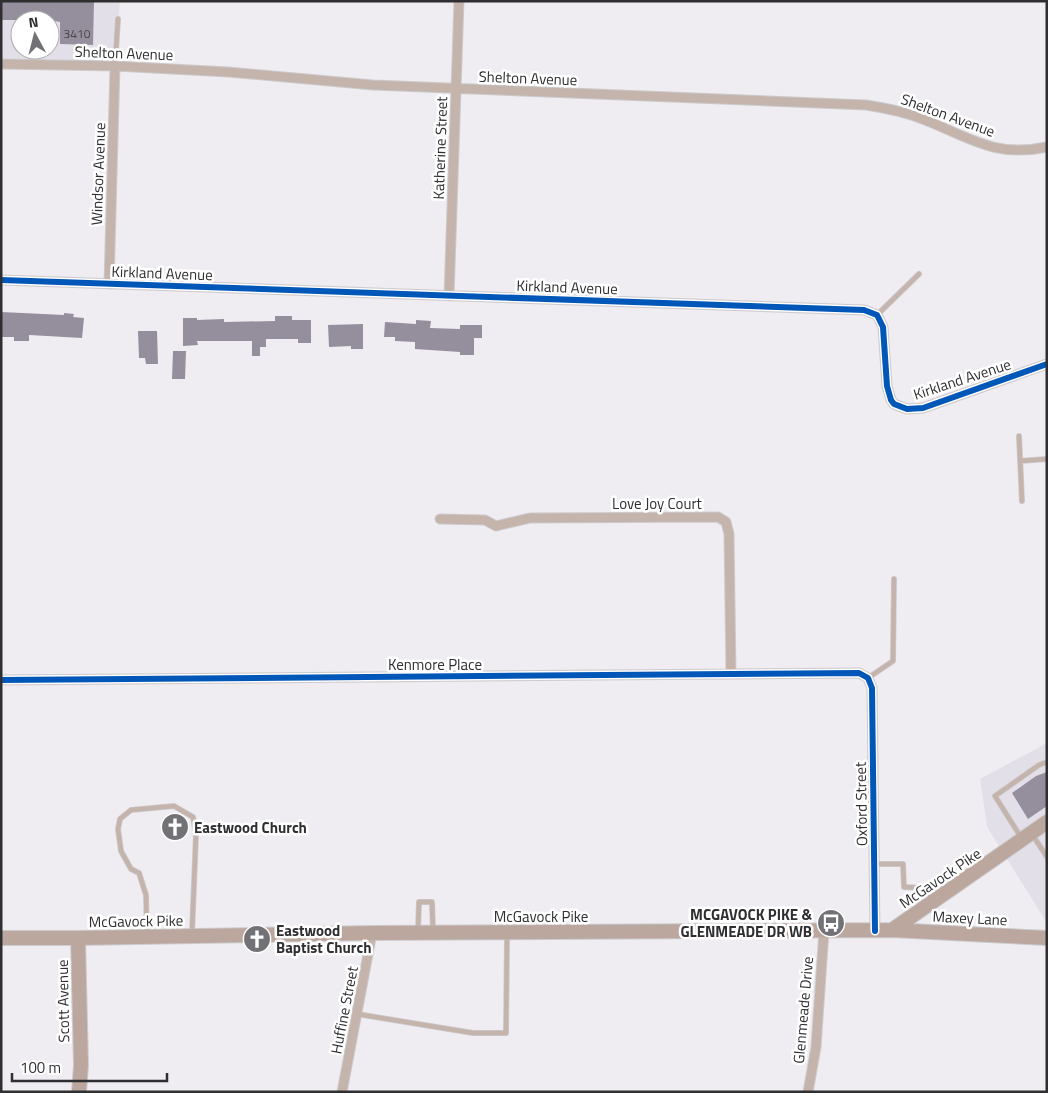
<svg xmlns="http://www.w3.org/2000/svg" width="1048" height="1093" viewBox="0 0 1048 1093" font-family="'Titillium Web',sans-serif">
  <rect width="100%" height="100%" fill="#efedf2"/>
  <path fill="#e3dfe8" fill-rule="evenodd" d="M1,1H120L115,66L1,64ZM20,20H50V50H20Z
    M1047,743V923L987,827L980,779Z"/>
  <path fill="#958e9d" d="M1,1H94L93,45L60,44V22L50,20H1Z
    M1,312L64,315V313L74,314L73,317L84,318L82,338L29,335V341H14V337H1Z
    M275,316H292V320H311V343H298V339H266V347H260V356H252V341H197L198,345L183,346V318H197V320L224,319V322L275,321Z
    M416,320L431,321L430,328L460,329V325H482V338H474V355H460V352L415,349V342L395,341V337H384L385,322L416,324Z
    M363,324V349H351V346L329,347L328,325Z
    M138,331H157L158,364H146L145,358H139Z
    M173,351H186L185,379H172Z
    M1047,772V806L1028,819L1012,793L1036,776Z"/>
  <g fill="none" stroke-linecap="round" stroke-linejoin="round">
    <g stroke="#cccbce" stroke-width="6">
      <path id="lane" d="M115,66L118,19
        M877,315L919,274
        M1019,436L1022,501
        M1020,461L1047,459
        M868,678L893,661L894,579
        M1032,834L1047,857
        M1022,839L995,796L1039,765L1047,762
        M874,864H903L904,887L925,888L934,900
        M418,930L419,902H432L433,931
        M147,936L146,895L139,873L131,869L121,851L118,829L120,819L131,810L174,806L193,817L196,834L192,933
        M357,1014L473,1033H506L507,935"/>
    </g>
    <g stroke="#cccbce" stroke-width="11">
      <path id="street" d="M1,64L115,66L228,72L373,85L866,105C886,108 906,112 925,120C971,138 995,158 1047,147
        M1,280L864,310L877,315L883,327L887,386L891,400L894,404L907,409L923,408L1047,364
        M109,284L115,66
        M449,296L459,1
        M440,519L485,520L496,526L530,518L718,517L726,522L729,534L731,674
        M1,680L859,673L868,678L872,688L875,931
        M342,1092L372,933
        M808,1092L816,1047L824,931"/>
    </g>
    <g stroke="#cccbce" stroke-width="16">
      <path id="secondary" d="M892,930L1047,822
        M1,938H78L372,933L892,930L1047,938
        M78,938L81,1065L79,1092"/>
    </g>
    <use href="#lane" stroke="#c4b4ab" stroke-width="4.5"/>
    <use href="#street" stroke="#c4b4ab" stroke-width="9"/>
    <use href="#secondary" stroke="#bba79d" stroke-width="14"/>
    <g stroke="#fff" stroke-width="9">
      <path id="cycleway" d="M1,280L864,310L877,315L883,327L887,386L891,400L894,404L907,409L923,408L1047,364
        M1,680L859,673L868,678L872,688L875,931"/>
    </g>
    <use href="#cycleway" stroke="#0057b8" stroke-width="6"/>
  </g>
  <defs>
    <g id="church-disc" transform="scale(1.4375)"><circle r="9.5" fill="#727175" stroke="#fff"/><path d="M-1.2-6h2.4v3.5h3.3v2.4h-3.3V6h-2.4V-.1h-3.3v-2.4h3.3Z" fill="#fff"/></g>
    <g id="bus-disc" transform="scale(1.4375)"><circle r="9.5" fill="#727175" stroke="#fff"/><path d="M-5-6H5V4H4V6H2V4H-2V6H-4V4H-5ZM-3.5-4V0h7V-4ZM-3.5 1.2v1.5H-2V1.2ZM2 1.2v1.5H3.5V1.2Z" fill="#fff"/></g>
  </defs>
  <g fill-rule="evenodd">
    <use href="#church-disc" x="175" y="827"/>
    <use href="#bus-disc" x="831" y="923"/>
    <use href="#church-disc" x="257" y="939"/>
  </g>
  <g text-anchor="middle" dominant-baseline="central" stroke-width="5" stroke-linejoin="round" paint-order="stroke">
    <g font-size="12" fill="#48464c">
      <text x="77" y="33">3410</text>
    </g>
    <g font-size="15" fill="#2f2e31" stroke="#fff">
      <text transform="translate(124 53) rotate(2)">Shelton Avenue</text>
      <text transform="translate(528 78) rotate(2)">Shelton Avenue</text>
      <text transform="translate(948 115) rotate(20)">Shelton Avenue</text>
      <text transform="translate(440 148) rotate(-88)">Katherine Street</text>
      <text transform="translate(98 174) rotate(-88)">Windsor Avenue</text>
      <text transform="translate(162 273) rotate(2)">Kirkland Avenue</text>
      <text transform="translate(567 287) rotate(2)">Kirkland Avenue</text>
      <text transform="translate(962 379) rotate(-18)">Kirkland Avenue</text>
      <text x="657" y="503">Love Joy Court</text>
      <text x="435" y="664">Kenmore Place</text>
      <text transform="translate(861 804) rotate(-91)">Oxford Street</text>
      <text transform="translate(940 878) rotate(-34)">McGavock Pike</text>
      <text x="541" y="916">McGavock Pike</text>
      <text transform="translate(970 918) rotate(3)">Maxey Lane</text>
      <text transform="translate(136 921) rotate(-1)">McGavock Pike</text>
      <text transform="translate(63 1001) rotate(-91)">Scott Avenue</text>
      <text transform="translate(344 1010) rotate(-79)">Huffine Street</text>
      <text transform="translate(803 1010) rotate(-85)">Glenmeade Drive</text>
    </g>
    <g font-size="15" font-weight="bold" fill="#2f2e31" stroke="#fff" text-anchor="start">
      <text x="194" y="827">Eastwood Church</text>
      <text x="812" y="914" text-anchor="end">MCGAVOCK PIKE &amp;<tspan x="812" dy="17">GLENMEADE DR WB</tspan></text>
      <text x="276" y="930">Eastwood<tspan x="276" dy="17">Baptist Church</tspan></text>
    </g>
  </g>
  <rect width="1048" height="1093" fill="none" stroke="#2f2e31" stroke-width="5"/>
  <g transform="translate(35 35) rotate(353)"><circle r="24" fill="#ffffff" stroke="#acabad"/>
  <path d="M0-4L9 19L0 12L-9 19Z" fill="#727175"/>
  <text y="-8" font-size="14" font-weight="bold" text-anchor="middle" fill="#2f2e31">N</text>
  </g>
  <path d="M12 1073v8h155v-8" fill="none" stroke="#2f2e31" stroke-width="2.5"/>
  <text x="20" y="1073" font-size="15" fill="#2f2e31" stroke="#ffffff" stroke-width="4" paint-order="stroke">100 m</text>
</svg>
